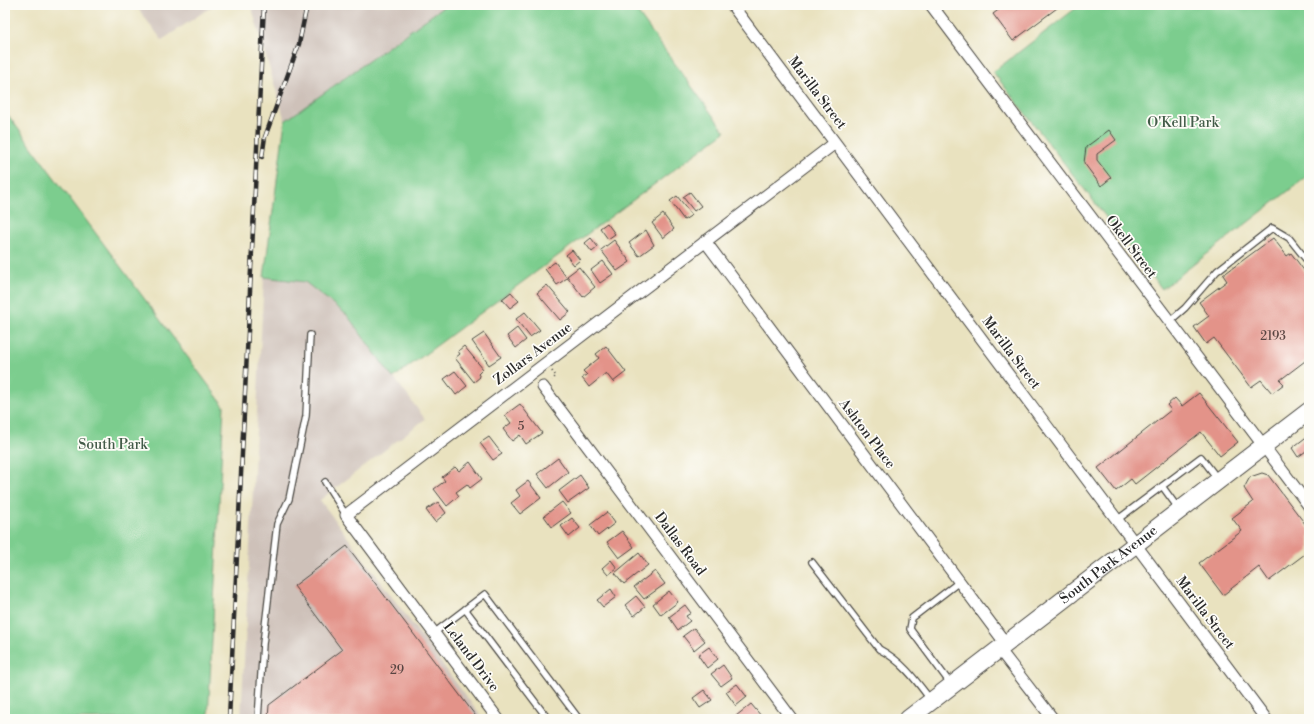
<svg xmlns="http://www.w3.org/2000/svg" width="1314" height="724" viewBox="0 0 1314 724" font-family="'Libre Bodoni',serif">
  <rect width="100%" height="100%" fill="#fdfcf7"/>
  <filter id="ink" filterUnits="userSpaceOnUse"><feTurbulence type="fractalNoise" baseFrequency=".025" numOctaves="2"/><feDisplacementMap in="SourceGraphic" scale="8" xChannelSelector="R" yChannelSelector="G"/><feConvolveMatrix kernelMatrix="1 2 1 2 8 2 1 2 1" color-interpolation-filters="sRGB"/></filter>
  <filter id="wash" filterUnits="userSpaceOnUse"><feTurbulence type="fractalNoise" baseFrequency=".012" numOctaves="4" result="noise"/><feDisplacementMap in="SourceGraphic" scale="16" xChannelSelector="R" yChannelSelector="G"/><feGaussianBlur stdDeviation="0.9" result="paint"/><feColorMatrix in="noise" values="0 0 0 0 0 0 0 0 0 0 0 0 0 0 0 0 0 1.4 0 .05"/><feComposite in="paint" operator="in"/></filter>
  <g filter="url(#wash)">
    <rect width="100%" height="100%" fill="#e9e2bf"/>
    <path fill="#cec1b9" d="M135,5H214L162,40Z
      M251,5H446L285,121Z
      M264,277L305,282L347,315L425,419L320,500L483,719H241Z"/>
    <path fill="#7ccd8e" stroke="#547c5c" d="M446,5H632L725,132L393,378L347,315L305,282L264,277L285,121Z
      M1080,5H1309V175L1162,289L993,72Z
      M5,111L224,406L208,719H5Z"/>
    <g id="blocks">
      <path fill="#e39389" d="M1005,5H1061L1013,41L993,14Z
        M1109,130L1116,140L1097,154V160L1111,178L1101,186L1084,163L1086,147Z
        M690,192L701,206L694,211L683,197Z
        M677,196L692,215L684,220L670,201Z
        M663,214L674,229L663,238L652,223Z
        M607,223L615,234L608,239L600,228Z
        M646,230L654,245L639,256L629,243Z
        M591,238L598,247L592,252L585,243Z
        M1273,238L1287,256L1291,253L1309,277V358L1280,380L1284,384L1272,393L1261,380L1251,387L1214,338L1206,344L1194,327L1209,316L1199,302L1227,281L1223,275Z
        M614,240L630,262L617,271L601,250Z
        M572,250L580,260L574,265L566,255Z
        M603,261L613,274L600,283L591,270Z
        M555,262L567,278L557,285L545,269Z
        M579,267L595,287L583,297L567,276Z
        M547,285L570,312L560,320L537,293Z
        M511,292L519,301L510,308L502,299Z
        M525,312L540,330L530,337L516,319Z
        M517,328L526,340L516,348L507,336Z
        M484,333L501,357L489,365L472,341Z
        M464,346L483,369L478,374L480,377L474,382L455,358L460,354L458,351Z
        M606,346L626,372L613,382L606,373L589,387L582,378L587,375L583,371L599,358L596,354Z
        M455,371L467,386L456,395L444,379Z
        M1199,393L1238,442L1220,456L1201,432L1135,484L1131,479L1116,491L1098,468L1171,410L1167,405L1175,398L1182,406Z
        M520,404L542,433L526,444L520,435L512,441L503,429L511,423L505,415Z
        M1309,435V456L1306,451L1298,457L1292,448Z
        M489,437L502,454L493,460L480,443Z
        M558,458L568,472L548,488L537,474Z
        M470,462L482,479L470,488L467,484L456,492L459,496L447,506L434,489L445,481L442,477L455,467L459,471Z
        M1262,473L1268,475L1309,529V551L1269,581L1259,567L1223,595L1199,563L1242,531L1232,518L1253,502L1244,488L1250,477Z
        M580,475L589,488L568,503L559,491Z
        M528,481L541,498L520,514L511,503L520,496L516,490Z
        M438,502L446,513L435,522L426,510Z
        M562,502L571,513L552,527L544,516Z
        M607,512L615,523L598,536L590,525Z
        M572,518L580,528L569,537L561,526Z
        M622,531L634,547L619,558L607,542Z
        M347,546L478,719H268L269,705L342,650L294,586Z
        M639,553L648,565L624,584L615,573Z
        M611,560L617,568L608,575L602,568Z
        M655,571L665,584L644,599L634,587Z
        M611,589L616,597L603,607L597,600Z
        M669,591L678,602L661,615L653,604Z
        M636,596L645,607L634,616L625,605Z
        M685,605L691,613L686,616L690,621L678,630L669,617Z
        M694,628L705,641L694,650L683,636Z
        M709,647L718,659L707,668L698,655Z
        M723,665L732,678L721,686L711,674Z
        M737,684L747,697L736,706L726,692Z
        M704,690L712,700L700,708L693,698Z
        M751,704L762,717L759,719H739L736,716Z"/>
    </g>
  </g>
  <g filter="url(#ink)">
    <use href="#blocks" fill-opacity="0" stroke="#484641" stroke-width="1"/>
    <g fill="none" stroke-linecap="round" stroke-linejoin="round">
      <g stroke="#484641" stroke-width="8">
        <path id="lane" d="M1169,322L1185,308L1217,271L1272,228L1289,238L1309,263
          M325,482L346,515
          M1162,486L1178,508
          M1117,520L1201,457L1217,478
          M812,562L879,649C902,661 915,679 930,699
          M465,609L548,719
          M434,633L485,594L579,719
          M950,683L910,629L912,618L959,582
          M258,719L263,644L277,524L289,499L306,416L310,335"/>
      </g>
      <g stroke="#484641" stroke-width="13">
        <path id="street" d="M732,5L1266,719
          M931,5L1309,506
          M705,241L1006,644
          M543,387L792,719
          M999,649L1053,719
          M498,719L346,515L835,143"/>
      </g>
      <g stroke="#484641" stroke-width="19">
        <g id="primary">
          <path id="s1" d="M908,719L1309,411"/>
        </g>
      </g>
      <path stroke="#484641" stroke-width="2" stroke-dasharray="1 3" stroke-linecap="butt" d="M552,371L556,376L552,380"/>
      <use href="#lane" stroke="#fff" stroke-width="5.5"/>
      <use href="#street" stroke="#fff" stroke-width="11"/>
      <use href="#primary" stroke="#fff" stroke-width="17"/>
      <g stroke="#2b2b2b" stroke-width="4.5">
        <path id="rail" d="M262,157L265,137L299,44L307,5
          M229,719L264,5"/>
      </g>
      <use href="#rail" stroke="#fdfcf7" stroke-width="3" stroke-dasharray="9" stroke-linecap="butt"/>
    </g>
  </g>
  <g text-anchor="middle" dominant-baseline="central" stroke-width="3.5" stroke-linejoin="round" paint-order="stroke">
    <g font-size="12" fill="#594542">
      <text x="1273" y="336">2193</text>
      <text x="521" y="426">5</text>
      <text x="397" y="670">29</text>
    </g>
    <g font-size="14" fill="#2b2b2b" stroke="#fdfcf7">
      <text transform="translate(817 93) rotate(53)">Marilla Street</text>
      <text transform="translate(1131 247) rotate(53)">Okell Street</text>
      <text transform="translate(1011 353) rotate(53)">Marilla Street</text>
      <text transform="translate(533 354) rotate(-37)">Zollars Avenue</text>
      <text transform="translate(867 434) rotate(53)">Ashton Place</text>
      <text transform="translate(680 544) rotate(53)">Dallas Road</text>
      <text stroke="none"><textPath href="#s1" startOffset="253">South Park Avenue</textPath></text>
      <text transform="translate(1205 613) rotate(53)">Marilla Street</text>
      <text transform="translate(471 657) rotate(53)">Leland Drive</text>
    </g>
    <g font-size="14" fill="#435c49" stroke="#fdfcf7">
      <text x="1183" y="123">O'Kell Park</text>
      <text x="113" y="445">South Park</text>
    </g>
  </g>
  <rect width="1314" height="724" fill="none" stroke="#fdfcf7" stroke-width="20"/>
</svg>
